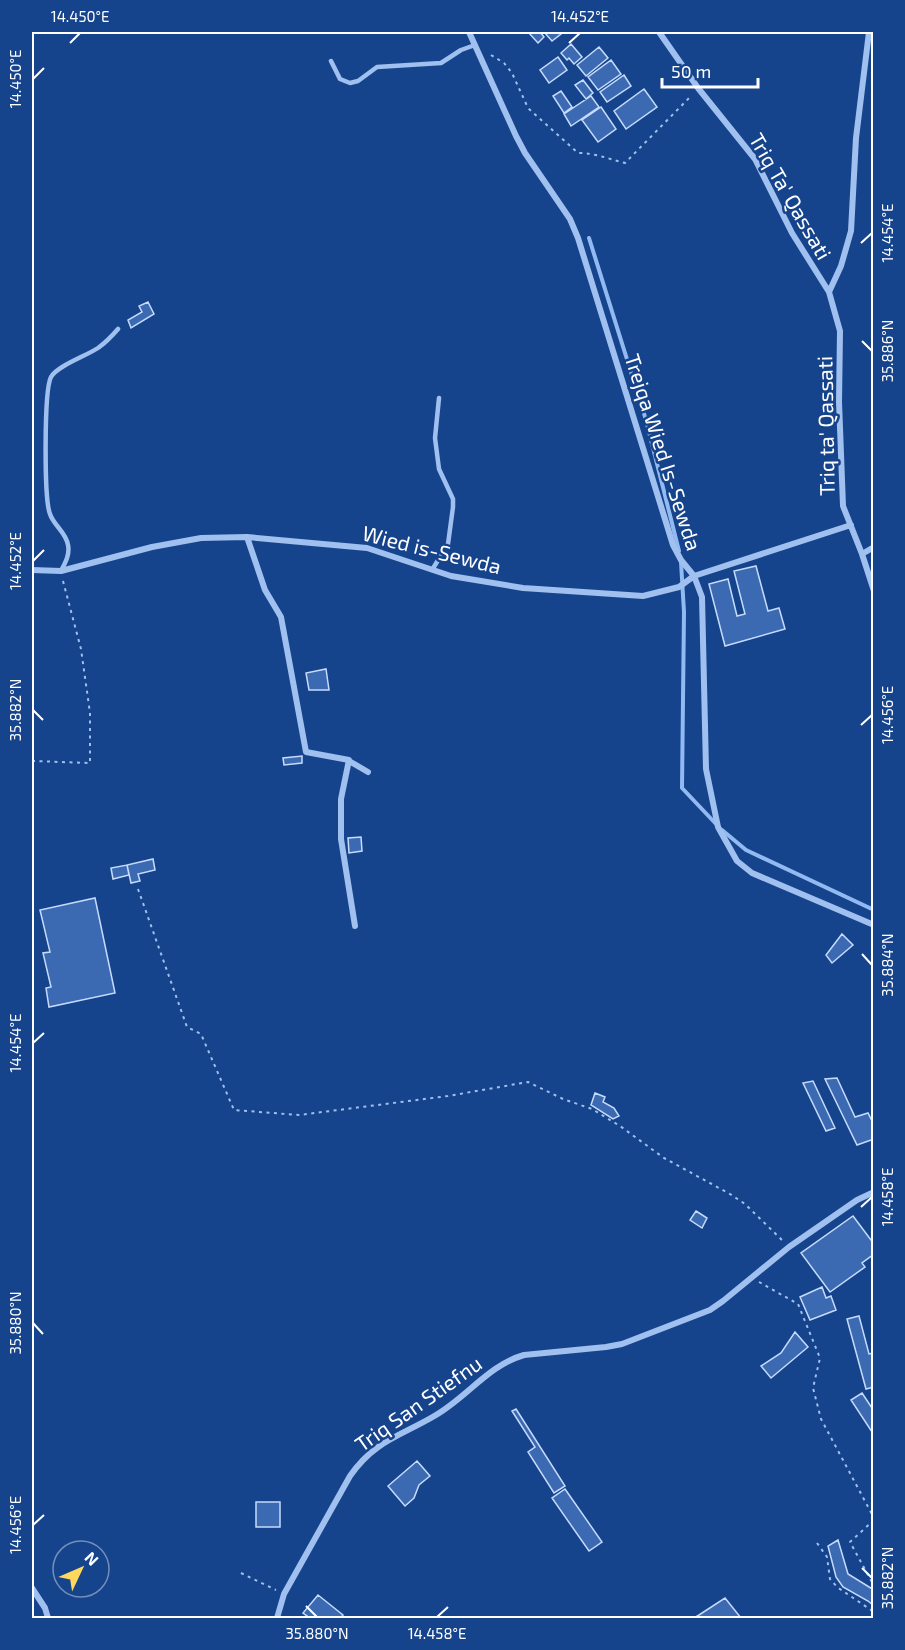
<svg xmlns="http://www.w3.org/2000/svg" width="905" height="1650" viewBox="0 0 905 1650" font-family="'Exo 2',sans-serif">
  <rect width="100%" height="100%" fill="#16448c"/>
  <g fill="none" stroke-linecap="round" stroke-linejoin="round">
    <path stroke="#92baf2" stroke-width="4" d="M589,238L646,420L679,551
      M681,562L684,612L682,788L717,825
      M722,830L746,850L874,910"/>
  </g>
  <path fill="#3b6ab2" stroke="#c6dbfb" stroke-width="1.5" d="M528,32H540L544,37L538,43Z
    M544,32H560L561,34L552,41Z
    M571,44L582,57L574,64L569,58L567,60L561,53Z
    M599,47L608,58L586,76L577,65Z
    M558,57L567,70L549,83L540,70Z
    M611,60L621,74L598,90L588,77Z
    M624,75L631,86L607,102L600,92Z
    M583,80L593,93L586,99L575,85Z
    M644,89L657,107L626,129L614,111Z
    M561,91L572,107L564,113L553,96Z
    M591,96L599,107L571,126L564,114Z
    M601,107L616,129L598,142L582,120Z
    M148,302L154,314L131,328L128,320L142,312L139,306Z
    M756,566L768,611L779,608L785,629L725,646L709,584L728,579L737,616L745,614L734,571Z
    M326,669L329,690H309L306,673Z
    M302,756V763L284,765L283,758Z
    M361,837L362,851L349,853L348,838Z
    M153,859L155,870L138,874L140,881L131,883L127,865Z
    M127,865L129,875L113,879L111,868Z
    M95,898L115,993L49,1007L46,988L51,987L43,953L50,952L40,910Z
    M842,934L853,945L832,963L826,955Z
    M837,1078L855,1117L868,1113L874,1125V1139L857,1145L825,1079Z
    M813,1081L835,1128L826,1131L803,1083Z
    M595,1093L605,1097L603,1102L614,1108L619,1116L613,1119L591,1105Z
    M696,1211L707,1218L702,1228L690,1220Z
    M853,1216L874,1244V1254L862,1263L865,1267L830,1292L801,1253Z
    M822,1287L826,1298L831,1296L836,1310L810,1320L800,1297Z
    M859,1316L869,1354L874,1353V1387L866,1389L847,1319Z
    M795,1332L808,1347L771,1378L761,1366L781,1353Z
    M862,1393L874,1411V1435L851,1400Z
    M516,1409L565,1486L554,1493L528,1452L535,1447L512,1411Z
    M417,1461L430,1476L419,1485L414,1498L405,1506L388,1486Z
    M565,1489L602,1542L589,1551L552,1498Z
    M256,1502H280V1527H256Z
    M838,1540L848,1574L874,1590V1606L868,1601L843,1587L836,1577L828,1546Z
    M318,1595L343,1615L340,1618H310L303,1613Z
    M725,1598L741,1618H694L699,1615Z"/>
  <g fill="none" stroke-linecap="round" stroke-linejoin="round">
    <path stroke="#a0c0ef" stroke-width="2" stroke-dasharray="3 4.5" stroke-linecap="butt" d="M491,55L504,63L512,73L528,108L578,153C596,153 608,159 625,163L692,95
      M32,761L90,763V713L81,649L63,581
      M138,889L187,1027L201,1034L234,1110L299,1115L448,1096L528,1082L563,1099L592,1109L620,1126L664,1158L730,1194L745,1204L783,1241
      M759,1282L798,1304L820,1358L813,1388L821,1419L874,1518
      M874,1520L850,1542L874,1586
      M817,1543L827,1557L830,1579L837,1587L874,1612
      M241,1573L276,1590"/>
    <path stroke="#a0c0ef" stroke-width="4.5" d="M331,61L340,79L350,83L358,81L377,67L441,63L461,50L475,45
      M432,570L448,544L453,507V499L439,469L435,438L439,398
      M61,571C65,563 70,555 68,545C66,532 54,526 50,514C44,499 44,390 51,377C57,366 86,356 98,348C105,343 112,336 118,329"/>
    <path stroke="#a0c0ef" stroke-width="6" d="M469,32L516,136L525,153L570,219L578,238L673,545L681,560L694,576L702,597L706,769L718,827L737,861L752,873L874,925
      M659,32L698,88L755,159L792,233L829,292L840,331L839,402L843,506L862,554L874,591
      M829,292L841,266L851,231L856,138L869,32
      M247,537L265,590L281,617L306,752L349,760L341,799V839L355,926
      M862,554L874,547
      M32,570L61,571L152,547L201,538L247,537L367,548L451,576L523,588L643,596L679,587L694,576L851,525
      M349,761L368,772
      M32,1588L45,1608L48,1618
      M277,1618L284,1594L350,1476C375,1440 401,1436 436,1415C467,1397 489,1365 524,1355L606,1347L622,1344L710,1310L723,1301L789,1247L857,1200L874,1192"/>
  </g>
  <path fill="none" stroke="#fff" stroke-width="2" d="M70,43L80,33M569,43L580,33M33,79L44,68M861,243L872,233M862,341L872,351M33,561L44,550M33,710L43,720M861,725L872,715M862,954L872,965M33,1043L44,1033M861,1207L872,1197M33,1323L43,1334M33,1525L44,1515M862,1568L872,1578M306,1606L317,1617M437,1617L448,1607"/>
  <g text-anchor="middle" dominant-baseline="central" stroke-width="5" stroke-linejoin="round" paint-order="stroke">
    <g font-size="21" fill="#fff" stroke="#16448c">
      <text transform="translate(791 196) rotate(60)">Triq Ta' Qassati</text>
      <text transform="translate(825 426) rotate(-91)">Triq ta' Qassati</text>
      <text transform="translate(664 452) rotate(72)">Trejqa Wied Is-Sewda</text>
      <text transform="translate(432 549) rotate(14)">Wied is-Sewda</text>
      <text transform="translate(418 1403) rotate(-35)">Triq San Stiefnu</text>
    </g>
  </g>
  <rect width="905" height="1650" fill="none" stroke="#16448c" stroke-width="66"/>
  <g transform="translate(81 1569) rotate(46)"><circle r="28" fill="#16448c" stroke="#738fba" stroke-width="1.5"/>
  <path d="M0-4.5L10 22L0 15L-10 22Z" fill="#ffd95e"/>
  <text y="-9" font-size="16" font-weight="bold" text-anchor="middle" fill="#ffffff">N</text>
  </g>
  <path d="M662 78v9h96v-9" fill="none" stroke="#ffffff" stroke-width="3"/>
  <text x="671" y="78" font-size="18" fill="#ffffff" stroke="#16448c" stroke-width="4.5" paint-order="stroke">50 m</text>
  <rect x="33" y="33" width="839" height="1584" fill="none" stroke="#fff" stroke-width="2"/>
  <g font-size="15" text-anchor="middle" fill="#fff">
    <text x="80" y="22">14.450°E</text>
    <text x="580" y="22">14.452°E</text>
    <text transform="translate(16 79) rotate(-90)" y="5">14.450°E</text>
    <text transform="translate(888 233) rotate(-90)" y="5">14.454°E</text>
    <text transform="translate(888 351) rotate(-90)" y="5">35.886°N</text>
    <text transform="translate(16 561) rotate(-90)" y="5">14.452°E</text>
    <text transform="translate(16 710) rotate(-90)" y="5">35.882°N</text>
    <text transform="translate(888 715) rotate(-90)" y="5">14.456°E</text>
    <text transform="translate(888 965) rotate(-90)" y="5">35.884°N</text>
    <text transform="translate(16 1043) rotate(-90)" y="5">14.454°E</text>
    <text transform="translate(888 1197) rotate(-90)" y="5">14.458°E</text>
    <text transform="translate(16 1323) rotate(-90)" y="5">35.880°N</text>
    <text transform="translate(16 1525) rotate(-90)" y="5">14.456°E</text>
    <text transform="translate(888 1578) rotate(-90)" y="5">35.882°N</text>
    <text x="317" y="1639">35.880°N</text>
    <text x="437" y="1639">14.458°E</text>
  </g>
</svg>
